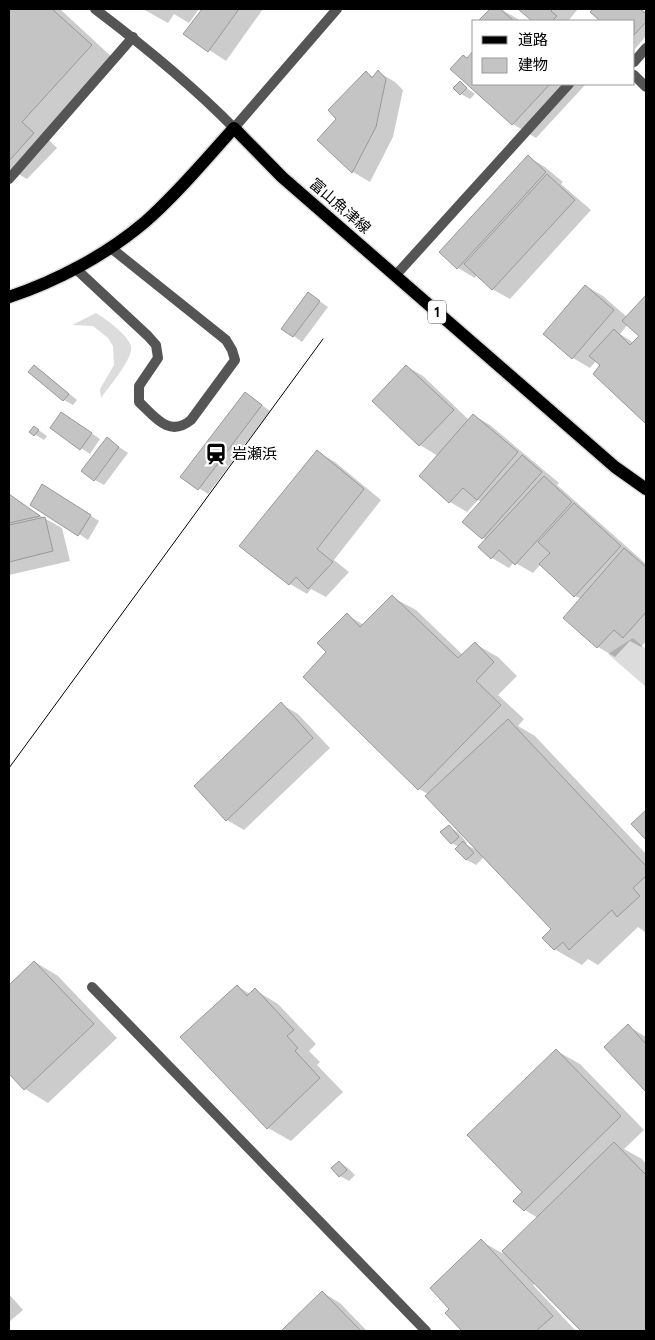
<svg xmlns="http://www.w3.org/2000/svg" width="655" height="1340" viewBox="0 0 655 1340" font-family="Figtree,'Noto Sans JP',sans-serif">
  <rect width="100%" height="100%" fill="#fff"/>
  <path fill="#dcdcdc" d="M96,313C106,319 128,335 131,346C134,358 108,388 101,398L100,389L114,365L113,346L108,338L93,326L72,325Z
    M633,638L646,649V687L608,654Z"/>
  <path fill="#0003" fill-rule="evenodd" d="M9,9H60L115,60L45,136L57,148L27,179L9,169Z
    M143,9H199L189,23L174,14L168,23Z
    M203,9H263L226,61L185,34Z
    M491,9H501L521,21H480Z
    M520,9H578L568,21H534Z
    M595,9H642L646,13V36L635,49L634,21H602L592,12Z
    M467,59L474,84H586L536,138L513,124L452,69Z
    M378,72L395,82L403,90L393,137L370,182L353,172L318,140L338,119L366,73L374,77Z
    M460,83L475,94L470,99L461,94Z
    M528,157L545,167L563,182L561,184L591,210L510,299L492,289L477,275L475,278L458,268Z
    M586,286L603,296L627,317L646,297V422L594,373L601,365L596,361L590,368L573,358L545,333ZM628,324L641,336L634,343L620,334Z
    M309,294L328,307L302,342L283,328Z
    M34,366L43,372L77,400L73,405L64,400L30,372Z
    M406,366L423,376L469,420L473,415L490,425L559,483L557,485L646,564V641L641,647L630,641L615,657L598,647L565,618L581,599L575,596L541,564L533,573L514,562L509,568L492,558L486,540L464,522L482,502L478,500L467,512L450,502L438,456L420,445L373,401Z
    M254,399L270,411L208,494L182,477Z
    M71,419L100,439L90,454L52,428Z
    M34,427L47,436L44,440L31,432Z
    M107,439L128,453L104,485L95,480Z
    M317,452L335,462L381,500L334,560L349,572L326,597L311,589L307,594L290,584Z
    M52,491L99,521L88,540L79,534Z
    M9,495L44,518L62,528L70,561L9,575Z
    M392,597L416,610L463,655L475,644L498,657L517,676L498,695L524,719L518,726L535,736L646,854V931L645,932L638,927L598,965L588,959L582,965L554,949L553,929L484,857L476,865L467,860L457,849L459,847L452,843L449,827L458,832L467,843L465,844L478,851L428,794L419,789L305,677L328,652L347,615L364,625Z
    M281,704L298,714L330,748L244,830L227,820L195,786Z
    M35,962L58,976L117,1038L48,1103L25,1089L9,1073V987Z
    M237,986L250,994L255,990L278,1004L316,1044L309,1051L320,1062L317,1065L343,1092L291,1141L268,1128Z
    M628,1026L646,1037V1090L606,1047Z
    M557,1051L580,1064L644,1130L624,1149L642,1159L646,1164V1331H582L535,1283L533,1285L575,1330L574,1331H464L447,1313L451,1309L481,1241L502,1253L538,1218L525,1210L524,1192Z
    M339,1162L348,1168L355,1175L349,1181L340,1176Z
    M323,1293L340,1303L367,1331H283Z
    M9,1294L23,1310L9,1322Z"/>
  <path fill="#c4c4c4" stroke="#999" d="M9,9H52L92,45L22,122L34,133L9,161Z
    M202,9H239L208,52L183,34Z
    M490,9H500L514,21H478Z
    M518,9H553L551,11L557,16L552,21H532Z
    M593,9H640L646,14V22L634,35V21H600L590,12Z
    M474,50V84H550L512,125L450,69L463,55L467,58Z
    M378,70L386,79L376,127L352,173L317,140L336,119L328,110L366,71L372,78Z
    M460,81L467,88L460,95L453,88Z
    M528,155L546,172L457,269L439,252Z
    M547,174L575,200L492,290L464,264Z
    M585,285L614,310L572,359L543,334Z
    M308,292L320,301L293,337L281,329Z
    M646,295V423H645L593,374L600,365L589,356L614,329L630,345L639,336L622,321Z
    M34,365L69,394L63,401L28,372Z
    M406,365L454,410L419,446L372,401Z
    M245,392L262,405L198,490L180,477Z
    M61,412L92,433L80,450L50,428Z
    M473,414L518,452L477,500L463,488L449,503L419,476Z
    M34,426L39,430L34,436L29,432Z
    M107,437L119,447L94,481L81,471Z
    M317,450L364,489L317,549L333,562L308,589L296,577L289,585L239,546Z
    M522,455L542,472L482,539L462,522Z
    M544,476L572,502L515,565L499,550L491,559L478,547Z
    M42,484L91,515L78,536L30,505Z
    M9,494L40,516L9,523Z
    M574,503L621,546L574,597L539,564L550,553L538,542Z
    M45,517L53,551L9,562V525Z
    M624,548L646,567V612L623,638L614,630L597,648L563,618Z
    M392,595L458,658L475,642L494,662L476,681L501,705L418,790L303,677L326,652L317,643L347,613L360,627Z
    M281,702L313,738L226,821L194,786Z
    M508,719L646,866V876L633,888L640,896L617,917L612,910L569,950L563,942L554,950L542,938L551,929L425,796Z
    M646,810V840L631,824Z
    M449,825L459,837L451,844L440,832Z
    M463,841L474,853L466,860L455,849Z
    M34,961L94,1024L24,1090L9,1074V985Z
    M237,985L247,996L255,988L294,1030L287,1036L298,1048L295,1051L320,1078L267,1129L180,1037Z
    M628,1024L646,1044V1092L604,1047Z
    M556,1049L621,1116L524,1211L513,1201L522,1192L467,1135Z
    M614,1142L646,1175V1331H581L502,1251Z
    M339,1161L347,1170L339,1177L331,1168Z
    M481,1239L553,1316L536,1331H462L445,1313L449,1309L430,1288Z
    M322,1291L361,1331H281Z"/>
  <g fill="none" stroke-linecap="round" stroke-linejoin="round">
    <g stroke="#dbdbdb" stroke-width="15">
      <path id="primary" d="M9,297C57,281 106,255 145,222C177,194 205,160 234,128L282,177L615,467L646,489"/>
    </g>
    <path stroke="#555" stroke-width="10" d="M75,268L148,336L156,345L158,358L139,386V402C155,417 169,438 191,420L235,360L232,350L226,340L111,248
      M92,987L426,1331"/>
    <path stroke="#555" stroke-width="10" d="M95,9C144,46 191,84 234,128
      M634,62L646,48
      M634,75L646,87
      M9,179L133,37
      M395,276L569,84"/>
    <path stroke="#555" stroke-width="10" d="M234,128L337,9"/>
    <use href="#primary" stroke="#000" stroke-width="12"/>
    <path stroke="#000" stroke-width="1" d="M9,768L323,339"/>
  </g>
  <defs>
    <g id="station-bare" transform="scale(1.725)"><path d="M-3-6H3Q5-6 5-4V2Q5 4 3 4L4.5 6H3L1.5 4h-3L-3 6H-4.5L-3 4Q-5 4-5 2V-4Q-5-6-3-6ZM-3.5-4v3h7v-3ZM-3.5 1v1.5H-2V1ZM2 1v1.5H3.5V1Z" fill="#000" stroke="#fff" stroke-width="2.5" paint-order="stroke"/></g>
  </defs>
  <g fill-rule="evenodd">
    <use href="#station-bare" x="216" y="454"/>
  </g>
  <g text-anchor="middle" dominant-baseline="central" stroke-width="4" stroke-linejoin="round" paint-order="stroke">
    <rect fill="#fff" stroke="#4c4c4c" stroke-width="1" x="428" y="300.5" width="18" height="23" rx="4"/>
    <g font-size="14" font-weight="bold" fill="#000">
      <text x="437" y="312">1</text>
    </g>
    <g font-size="15" fill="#000" stroke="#fff">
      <text transform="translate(340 206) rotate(41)">富山魚津線</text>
    </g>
    <g font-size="15" fill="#000" stroke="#fff" text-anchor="start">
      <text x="232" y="454">岩瀬浜</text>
    </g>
  </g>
  <rect width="655" height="1340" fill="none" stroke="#000000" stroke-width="20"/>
  <rect x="472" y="20" width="162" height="65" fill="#ffffff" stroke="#999999"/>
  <rect x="482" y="36" width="25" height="8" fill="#000000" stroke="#999999"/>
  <text x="518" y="45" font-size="15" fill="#000000">道路</text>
  <rect x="482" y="58" width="25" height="15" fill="#c4c4c4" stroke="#999999"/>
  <text x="518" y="70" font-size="15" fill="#000000">建物</text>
</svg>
